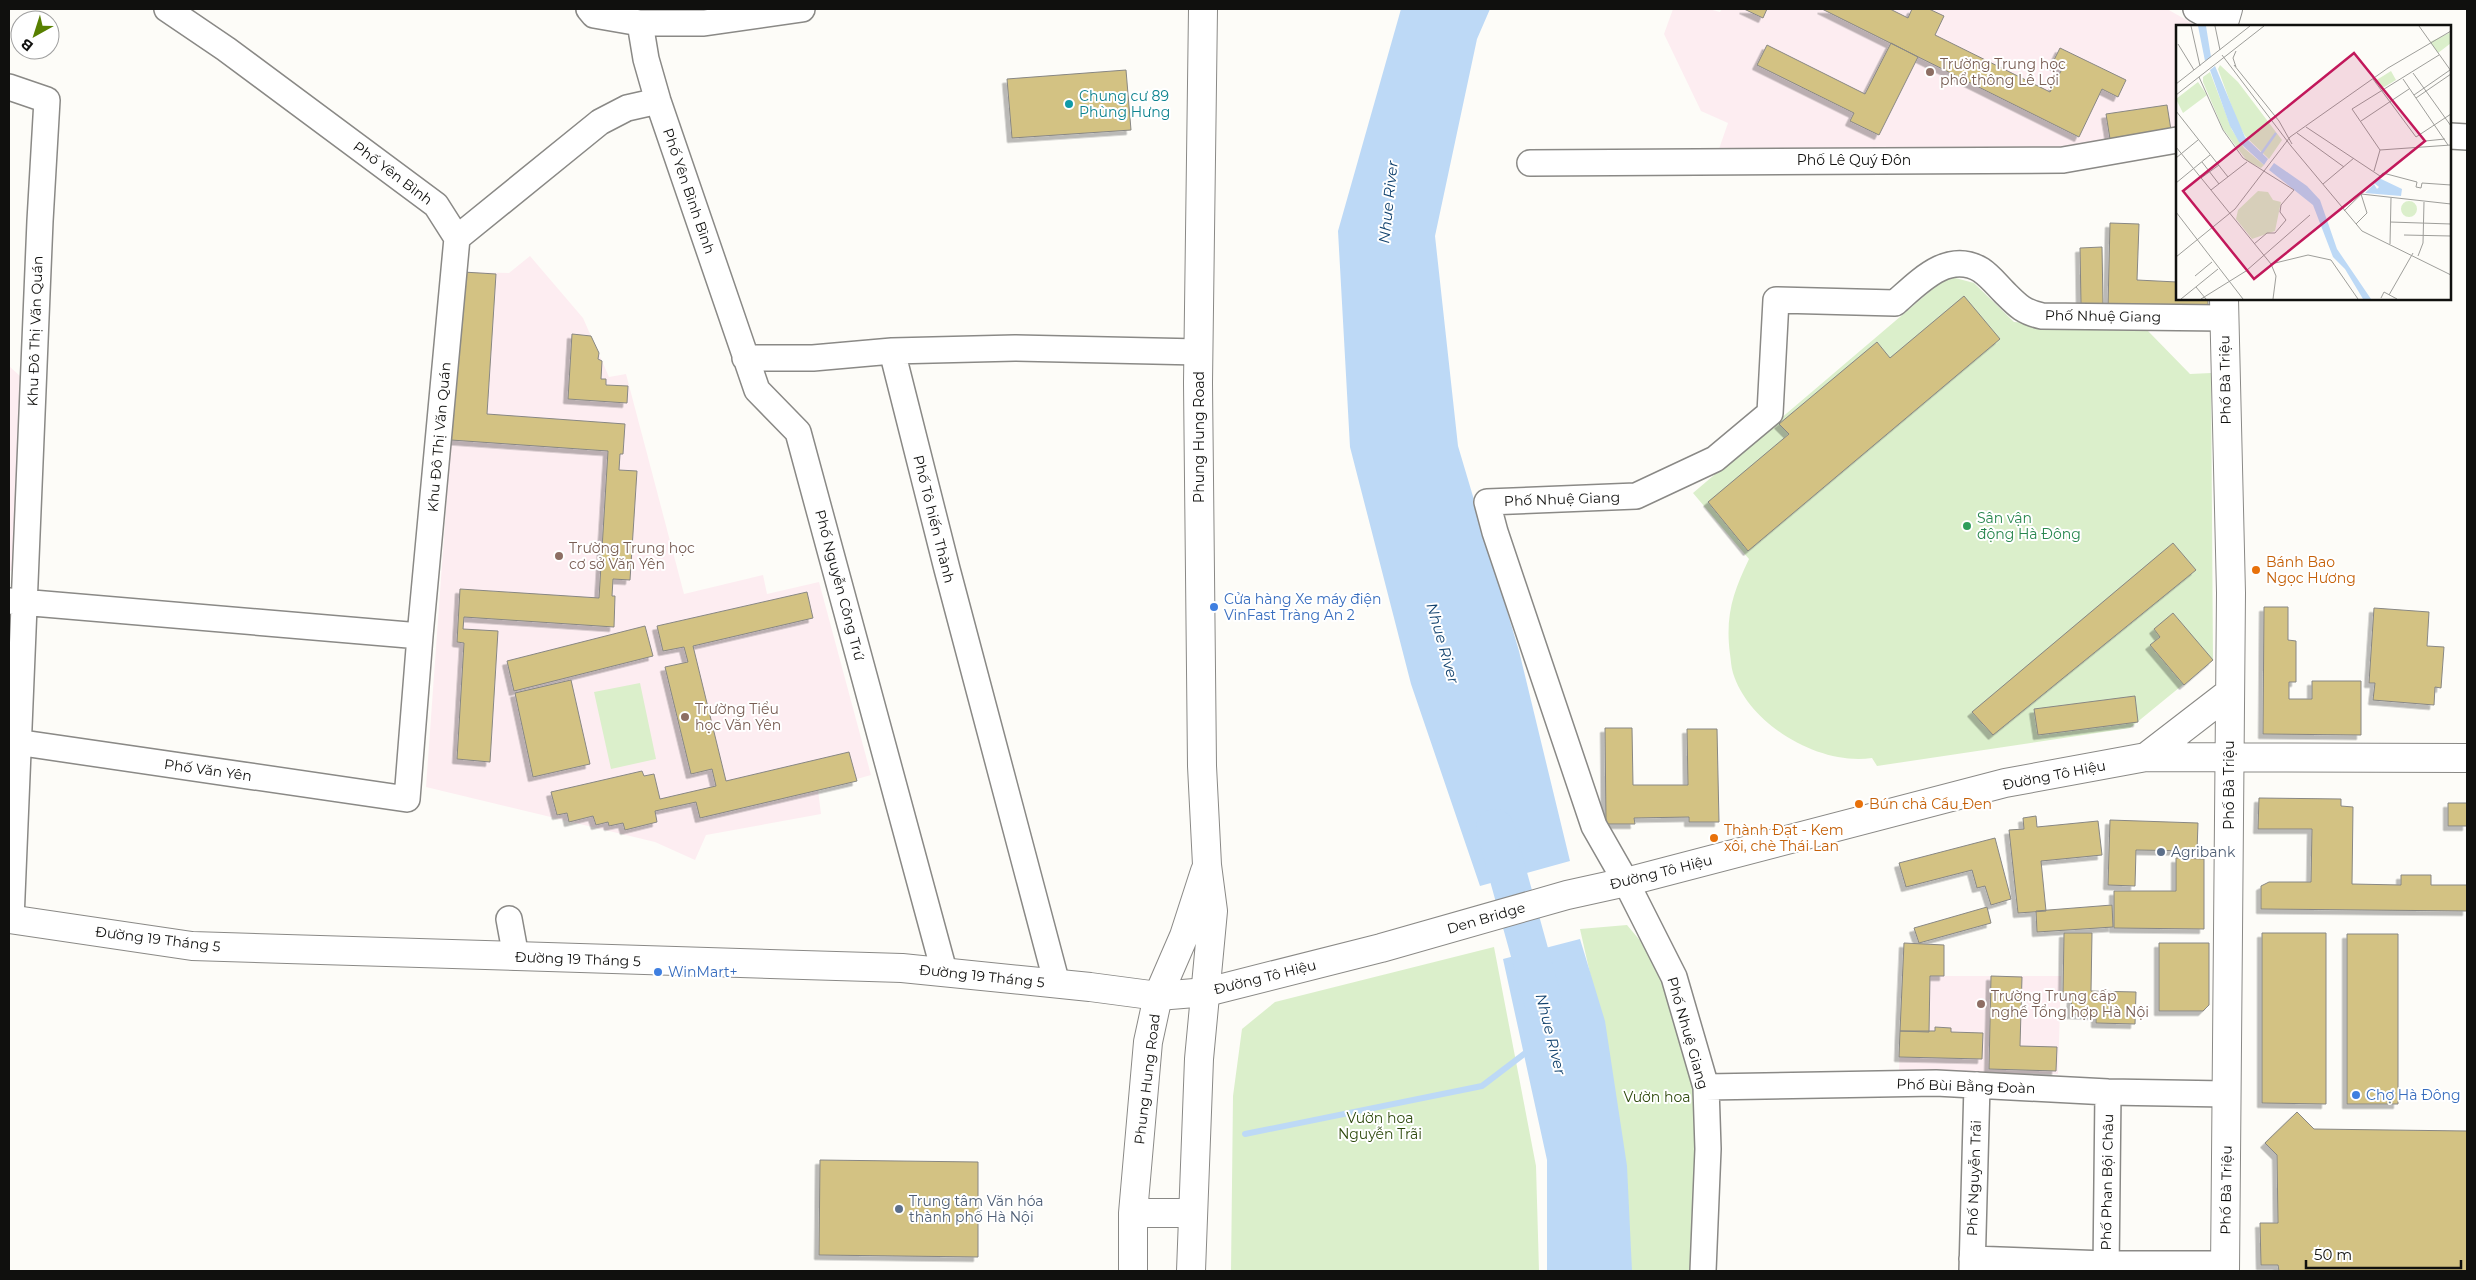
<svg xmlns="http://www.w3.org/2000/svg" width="2476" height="1280" viewBox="0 0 2476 1280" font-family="Montserrat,sans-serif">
  <defs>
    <filter id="shadow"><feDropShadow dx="-4.5" dy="4.5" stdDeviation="0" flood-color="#0004"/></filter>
  </defs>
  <rect width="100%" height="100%" fill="#fdfcf8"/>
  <path fill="#fdedf1" d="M1673,9H1709L1720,12L1722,9H2167L2197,26H2177V134L2095,146L2020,151L1719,149L1728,123L1701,111L1664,34Z
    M530,256L583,318L609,377L626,374L684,594L763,575L767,594L819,582L871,775L818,790L821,814L706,835L695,860L655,842L426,787L463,272L509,273Z
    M9,366L20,376L15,567L9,572Z
    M1904,943L1944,945V976H2061L2058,1074L1899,1071Z"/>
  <path fill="#dbefcb" d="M1948,276L1974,283L2014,322L2148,331L2190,374L2211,373L2213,660L2130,728L1877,766L1872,758C1820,766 1749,725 1733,673C1731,667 1731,660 1730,654C1725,616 1733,592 1749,559L1693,493Z
    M640,683L656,759L611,769L594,692Z
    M1627,925L1670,976L1699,1087L1698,1271H1631C1629,1156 1606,1042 1580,929Z
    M1494,947L1536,1166L1539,1271H1231L1233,1096L1242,1029L1275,1002Z"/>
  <path fill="#bdd9f6" d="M1401,9H1490L1477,39L1435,236L1458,446L1519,651L1570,861L1480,886L1411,684L1350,447L1338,231Z
    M1580,939L1605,1021L1627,1166L1632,1271H1547V1160L1503,959Z"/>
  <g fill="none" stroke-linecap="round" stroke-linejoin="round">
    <path stroke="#bdd9f6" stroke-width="6" d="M1245,1134L1482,1086L1528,1051"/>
    <path stroke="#bdd9f6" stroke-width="38" d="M1495,828L1543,1001"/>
  </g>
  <path fill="#d3c283" stroke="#888784" filter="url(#shadow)" d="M1744,9H1767L1763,18Z
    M1822,9H1890L1908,18L1912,9H1929L1944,16L1935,35L2050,92L2062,69L2052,64L2060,48L2126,80L2118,97L2102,89L2079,137Z
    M1891,43L1918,57L1879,135L1850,121L1854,113L1757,65L1767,45L1865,94Z
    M1126,70L1131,130L1012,138L1007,79Z
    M2167,105L2171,130L2110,139L2106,114Z
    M2110,223L2139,224L2137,280L2177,282V299H2208V310L2108,307Z
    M2102,247L2103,304H2081L2080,248Z
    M463,272L496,274L487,414L625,424L623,454H620L619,470L637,471L630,580L613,579L612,596H615L614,627L464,617L463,629L498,631L490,762L457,759L464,643L457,642L460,589L599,598L608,451L451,440Z
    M1964,296L2000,339L1748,551L1708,502L1789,434L1779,424L1877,342L1890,358Z
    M572,334L591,336L599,353L598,359L602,361L601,379H606V385L628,386L627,403L568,399Z
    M2173,543L2196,570L1993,735L1972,712Z
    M807,592L813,618L693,646L726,781L849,752L857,781L700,818L696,802L655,811L657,822L625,830L623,823L609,826L608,822L596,825L593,816L569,822L567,813L557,815L551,792L642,771L644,776L654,774L660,799L716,786L712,769L691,774L665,667L688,662L684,647L663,651L657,626Z
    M2264,607H2288V640L2296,641V682H2289V699H2312V681H2361V735L2263,734Z
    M2374,608L2429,612L2427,646L2444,647L2441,688L2435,687L2434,705L2373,700L2375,683H2369Z
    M2173,613L2213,660L2184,685L2150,645L2160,637L2154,629Z
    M645,626L653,656L514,691L507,661Z
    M571,680L590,764L533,777L515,693Z
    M2135,696L2138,722L2038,735L2034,709Z
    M1605,728H1632L1633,785H1688L1687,729H1717L1719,822H1689V817L1634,818L1635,824H1606Z
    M2259,798L2341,799V806L2353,807L2352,884L2401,885V875H2431V885H2467V911L2261,909V886L2269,882H2311L2312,829H2258Z
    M2448,803H2467V826H2448Z
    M2036,816L2037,827L2098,821L2102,855L2041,861L2046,911L2018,913L2009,830L2024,829L2023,818Z
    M2110,820L2198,823L2197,851L2136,850L2135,886L2108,885Z
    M1995,838L2011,899L1991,905L1985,886L1977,888L1972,870L1906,887L1899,863Z
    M2176,858L2204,859V929L2114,928V891H2176Z
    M2112,905L2113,927L2037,932L2036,911Z
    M1987,907L1991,923L1919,943L1914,928Z
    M2064,933H2092L2091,991L2136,992L2135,1024L2096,1023V1015L2071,1014L2072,994H2063Z
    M2262,933H2326V1104L2262,1103Z
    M2347,934H2398V1104H2347Z
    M1904,943L1944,945V976H1930L1929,1032L1900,1031Z
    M2159,943H2209V1005L2203,1011H2159Z
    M1991,976L2022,977L2020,1046L2057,1047L2056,1071L1989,1069Z
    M1935,1027L1951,1028V1032L1983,1033L1982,1059L1899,1057L1900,1031H1935Z
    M2297,1112L2314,1129L2467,1131V1271H2279L2278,1265H2261L2260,1223H2278L2277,1155L2265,1143Z
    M820,1160L978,1162V1257L819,1255Z"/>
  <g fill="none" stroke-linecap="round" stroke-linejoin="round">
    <g stroke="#8a8986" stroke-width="28">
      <path id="minor" d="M167,9L226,49L436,205L457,238
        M589,9L594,15L640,23H704L802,9
        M2196,9L2223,24
        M640,23L646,59L658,101L757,390L798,432L944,971
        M9,87L47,100L40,221L11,920
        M2450,136L2467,137
        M1530,163L2063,160L2177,140
        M457,238L600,122L627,108L658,101
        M892,351L947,569L1057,984
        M745,358H813L892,351L1015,348L1199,352
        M9,601L420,636
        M9,741L407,799L420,636L457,238
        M509,919L516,957
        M1706,1087L1936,1083L2108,1092L2226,1094
        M1972,1259L2106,1264H2225
        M1703,1271L1708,1149L1706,1087L1674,977L1626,882L1594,826L1495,532L1487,502L1636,496L1715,459L1770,413L1776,300L1895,303C1919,282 1948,250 1981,270C1990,276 1997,285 2004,292C2017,305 2023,312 2042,316L2224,318
        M1972,1271L1977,1085
        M2106,1271L2108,1092"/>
    </g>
    <g stroke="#8a8986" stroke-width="30">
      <path id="tertiary" d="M2223,26L2228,9
        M2224,299L2231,593L2225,1271
        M2146,757L2229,693
        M9,919L192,946L902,968L1090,987L1158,996L1207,992L1381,948L1567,895L1626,882L2005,783L2146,757L2467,758"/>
    </g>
    <g stroke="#8a8986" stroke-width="30">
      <path id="primary" d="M1133,1213H1193
        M1133,1271V1213L1148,1042L1158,996L1184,936L1205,871
        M1191,1271L1199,1059L1213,911L1207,865L1202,766L1198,383L1203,9"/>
    </g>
    <use href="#minor" stroke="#fff" stroke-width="25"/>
    <use href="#tertiary" stroke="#fff" stroke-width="28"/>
    <use href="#primary" stroke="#fff" stroke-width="28"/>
  </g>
  <g fill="#8d6e63" stroke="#fff" stroke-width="2">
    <circle cx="1930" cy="72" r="5"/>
    <circle cx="559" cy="556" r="5"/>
    <circle cx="685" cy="717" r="5"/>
    <circle cx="1981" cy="1004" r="5"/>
  </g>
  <circle fill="#0f9aa8" stroke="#fff" stroke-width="2" cx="1069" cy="104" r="5"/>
  <circle fill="#2e9e5b" stroke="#fff" stroke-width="2" cx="1967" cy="526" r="5"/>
  <g fill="#e8710a" stroke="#fff" stroke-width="2">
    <circle cx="2256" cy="570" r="5"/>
    <circle cx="1859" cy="804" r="5"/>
    <circle cx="1714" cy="838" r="5"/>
  </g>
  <g fill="#3f7fe0" stroke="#fff" stroke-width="2">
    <circle cx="1214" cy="607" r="5"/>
    <circle cx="658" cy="972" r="5"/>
    <circle cx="2356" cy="1095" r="5"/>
  </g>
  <g fill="#5c6f8a" stroke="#fff" stroke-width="2">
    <circle cx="2161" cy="852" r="5"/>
    <circle cx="899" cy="1209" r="5"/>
  </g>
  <g text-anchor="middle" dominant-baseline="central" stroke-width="4" stroke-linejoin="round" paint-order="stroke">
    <g font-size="14" fill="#785e54" stroke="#fff" text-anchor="start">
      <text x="1940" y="64">Trường Trung học<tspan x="1940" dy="16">phổ thông Lê Lợi</tspan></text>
      <text x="569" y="548">Trường Trung học<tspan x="569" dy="16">cơ sở Văn Yên</tspan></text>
      <text x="695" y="709">Trường Tiểu<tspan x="695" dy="16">học Văn Yên</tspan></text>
      <text x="1991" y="996">Trường Trung cấp<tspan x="1991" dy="16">nghề Tổng hợp Hà Nội</tspan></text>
    </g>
    <g font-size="14" fill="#0d838f" stroke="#fff" text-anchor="start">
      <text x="1079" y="96">Chung cư 89<tspan x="1079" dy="16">Phùng Hưng</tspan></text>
    </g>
    <g font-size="14" fill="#10100e" stroke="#fff">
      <text x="1854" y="160">Phố Lê Quý Đôn</text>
      <text transform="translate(393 173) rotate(37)">Phố Yên Bình</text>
      <text transform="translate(689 191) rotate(71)">Phố Yên Bình Bình</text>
      <text transform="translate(2103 316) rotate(1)">Phố Nhuệ Giang</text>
      <text transform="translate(35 331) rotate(-88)">Khu Đô Thị Văn Quán</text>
      <text transform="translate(2225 380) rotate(-91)">Phố Bà Triệu</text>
      <text transform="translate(439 437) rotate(-85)">Khu Đô Thị Văn Quán</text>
      <text transform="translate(1199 437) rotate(-90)">Phung Hung Road</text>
      <text transform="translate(1562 499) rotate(-2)">Phố Nhuệ Giang</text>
      <text transform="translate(934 519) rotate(76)">Phố Tô hiến Thành</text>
      <text transform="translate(840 585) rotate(75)">Phố Nguyễn Công Trứ</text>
      <text transform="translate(208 770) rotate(8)">Phố Văn Yên</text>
      <text transform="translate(2054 775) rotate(-11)">Đường Tô Hiệu</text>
      <text transform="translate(2229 785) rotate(-90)">Phố Bà Triệu</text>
      <text transform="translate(1661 872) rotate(-14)">Đường Tô Hiệu</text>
      <text transform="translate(1486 918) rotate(-16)">Den Bridge</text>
      <text transform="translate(158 939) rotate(7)">Đường 19 Tháng 5</text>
      <text transform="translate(578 959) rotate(2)">Đường 19 Tháng 5</text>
      <text transform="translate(982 976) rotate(6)">Đường 19 Tháng 5</text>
      <text transform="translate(1265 977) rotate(-14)">Đường Tô Hiệu</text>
      <text transform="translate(1688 1033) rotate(74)">Phố Nhuệ Giang</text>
      <text transform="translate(1147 1079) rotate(-83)">Phung Hung Road</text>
      <text transform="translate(1966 1086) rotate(2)">Phố Bùi Bằng Đoàn</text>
      <text transform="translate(1974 1178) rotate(-88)">Phố Nguyễn Trãi</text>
      <text transform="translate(2107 1182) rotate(-89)">Phố Phan Bội Châu</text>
      <text transform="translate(2226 1190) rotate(-89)">Phố Bà Triệu</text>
    </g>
    <g font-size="14" fill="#27864d" stroke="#fff" text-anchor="start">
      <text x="1977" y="518">Sân vận<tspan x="1977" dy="16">động Hà Đông</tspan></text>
    </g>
    <g font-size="14" fill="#c56008" stroke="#fff" text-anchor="start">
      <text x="2266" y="562">Bánh Bao<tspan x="2266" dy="16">Ngọc Hương</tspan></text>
      <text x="1869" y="804">Bún chả Cầu Đen</text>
      <text x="1724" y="830">Thành Đạt - Kem<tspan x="1724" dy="16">xôi, chè Thái Lan</tspan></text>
    </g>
    <g font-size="14" fill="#366cbe" stroke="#fff" text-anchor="start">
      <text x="1224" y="599">Cửa hàng Xe máy điện<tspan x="1224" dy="16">VinFast Tràng An 2</tspan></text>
      <text x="668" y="972">WinMart+</text>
      <text x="2366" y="1095">Chợ Hà Đông</text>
    </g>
    <g font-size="14" fill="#4e5e75" stroke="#fff" text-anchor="start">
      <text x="2171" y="852">Agribank</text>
      <text x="909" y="1201">Trung tâm Văn hóa<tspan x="909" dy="16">thành phố Hà Nội</tspan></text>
    </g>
    <g font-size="14" fill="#2f4a0e" stroke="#fff">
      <text x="1657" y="1097">Vườn hoa</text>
      <text x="1380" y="1118">Vườn hoa<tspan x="1380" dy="16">Nguyễn Trãi</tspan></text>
    </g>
    <g font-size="15" font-style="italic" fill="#11426e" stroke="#fff">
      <text transform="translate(1388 202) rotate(-84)">Nhue River</text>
      <text transform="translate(1443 643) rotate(74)">Nhue River</text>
      <text transform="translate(1551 1034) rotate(76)">Nhue River</text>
    </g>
  </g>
  <g transform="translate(2176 25)">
    <rect width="275" height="275" fill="#fdfcf8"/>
    <path d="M275,7V18L262,28L254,17ZM44,40L62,57L106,115L93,134L69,111L61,96L42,44ZM215,46L220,55L205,64L199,56ZM34,47L56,105L68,123L88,140L85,143L71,136L47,104L27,57V52ZM22,57L31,70L7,88L0,74ZM82,166L92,167L97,175L105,177L99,206L76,214L60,194L62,185ZM225 184a8 8 0 1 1 16 0a8 8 0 1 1-16 0Z" fill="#dbefcb"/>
    <path d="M22,1H30L35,32L29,36ZM39,41L69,112L92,134L88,140L63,117L54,101L34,45ZM98,138L131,161L144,175L161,224L195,274H187L169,244L157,232L137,180L93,145ZM203,153L226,164L225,171L189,168L198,159L201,164L203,162L198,158Z" fill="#bdd9f6"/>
    <path fill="none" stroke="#bdd9f6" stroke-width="2.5" d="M85,129L100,108"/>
    <path fill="none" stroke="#9e9e9a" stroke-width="1" d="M15,1L24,41M39,1L44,25M243,1L275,46M2,19L18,45M60,26L57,33L60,42M46,30L115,121L186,206L275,250M58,40L103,96L116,119M237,48L275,101M23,52L47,105L67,133L118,165L105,180L104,187L110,195L99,208H91L78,219M197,54L240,112L275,89M227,54L272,120M0,59L74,1M0,70L88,1M238,70L274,45M240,73L275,49M0,86L52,152M185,96L233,64M130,102L204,151M121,108L168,142M244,111L249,116L269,114M0,122L95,239L100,251L97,274M204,125L176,84L263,30M204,125L275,120M0,133L22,115M26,137L43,159M198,146L204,125M25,153L43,140M0,158L34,130M147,159L178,133M35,165L71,137M168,186L207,148L241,157L240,162L245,163L246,158L275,160M0,187L67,274M214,197L275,199M180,199L191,188L185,169L275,179M228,210L275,211M214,219L215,173M242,231L247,218L248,177M0,232L59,184L114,112L212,43L275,6M95,239L132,230L155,235L182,274M19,251L36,237M20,262L30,274M213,270L237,228M205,273L208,267L221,274M5,274L42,244M25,274L70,246L134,190"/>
    <path fill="#c2185b" fill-opacity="0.15" stroke="#c2185b" stroke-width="2.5" d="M178,28L249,116L78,254L7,166Z"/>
    <rect width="275" height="275" fill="none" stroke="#10100e" stroke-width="2.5"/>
  </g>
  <rect width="2476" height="1280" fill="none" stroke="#10100e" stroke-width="20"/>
  <g transform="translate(35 35) rotate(219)"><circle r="24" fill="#ffffff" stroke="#9f9f9f"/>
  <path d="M0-4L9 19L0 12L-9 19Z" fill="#588000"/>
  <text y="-8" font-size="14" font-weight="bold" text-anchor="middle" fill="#10100e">B</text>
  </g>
  <path d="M2306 1260v8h155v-8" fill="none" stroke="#10100e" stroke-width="2.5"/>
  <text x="2314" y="1260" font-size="15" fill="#10100e" stroke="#ffffff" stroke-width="4" paint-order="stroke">50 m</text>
</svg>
